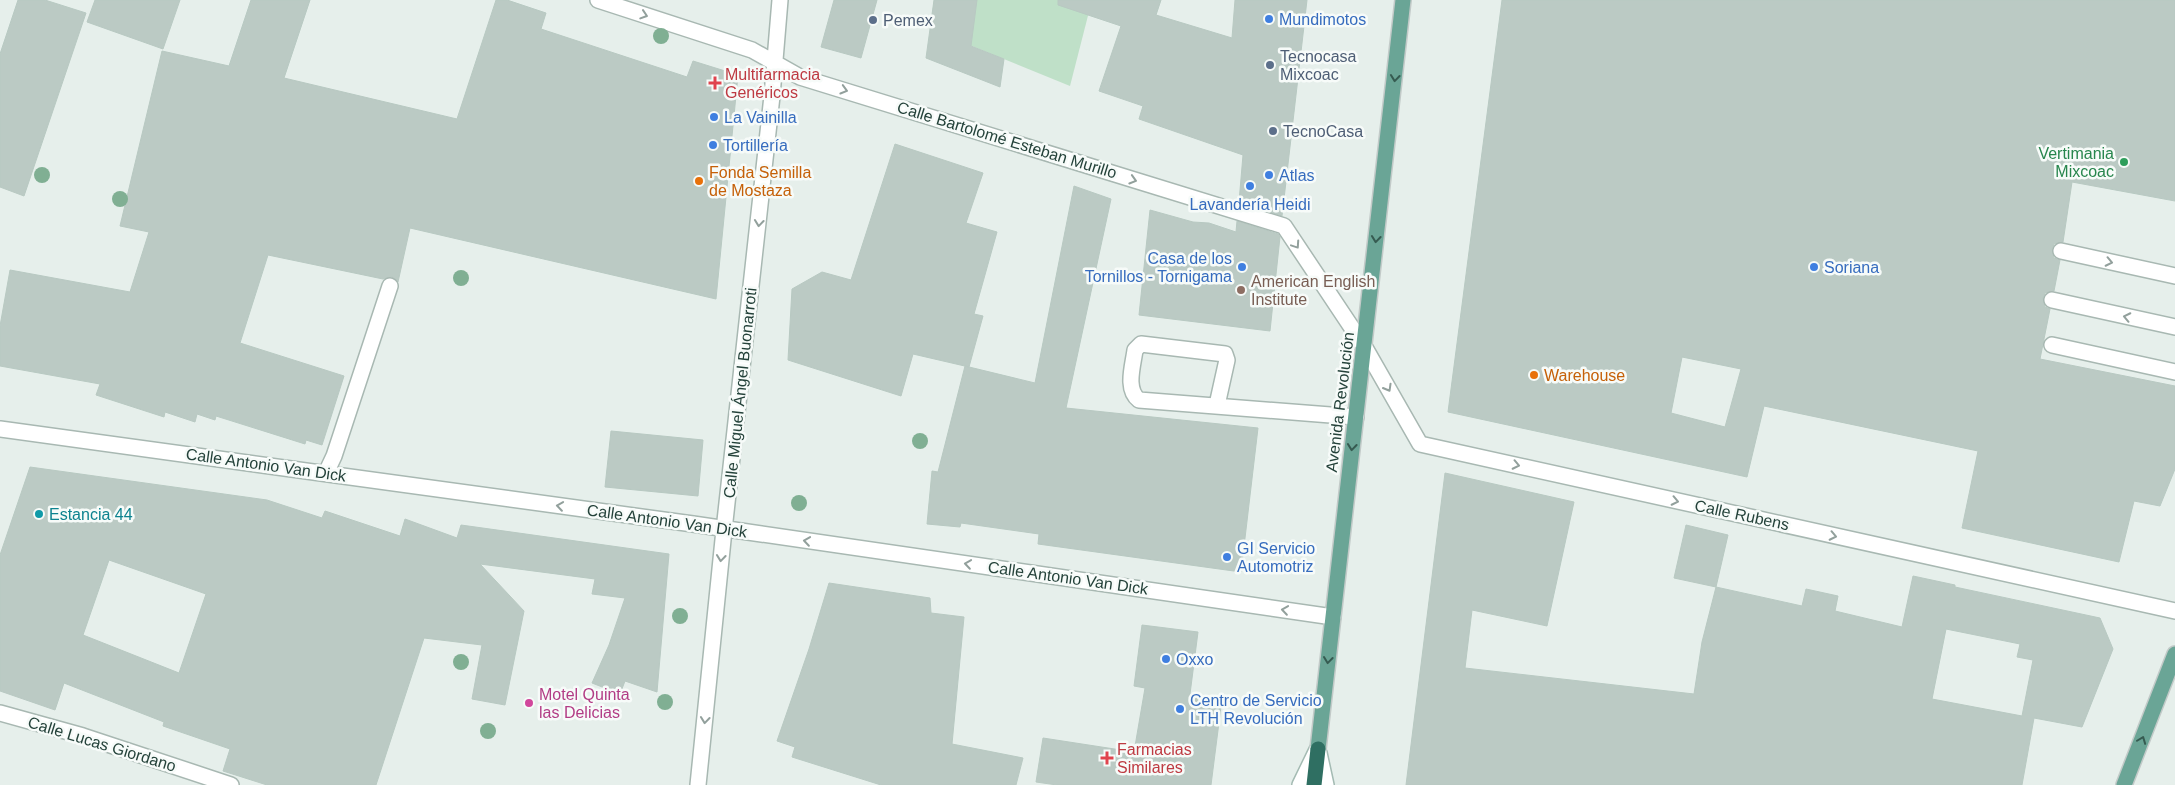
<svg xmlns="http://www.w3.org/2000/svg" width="2175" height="785" viewBox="0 0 2175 785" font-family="Arial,sans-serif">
  <rect width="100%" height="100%" fill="#e6efeb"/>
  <path fill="#bfe0c8" d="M934,0H1092L1070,86L930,29Z"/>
  <path fill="#bbcac4" stroke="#b8c9c2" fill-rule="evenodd" d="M18,0H45L86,13L24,196L0,187V54Z
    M95,0H180L163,49L87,22Z
    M251,0H310L284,78L457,119L496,0H507L546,13L541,29L687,77L693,61L738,75L716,299L410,228L398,282L392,277L383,279L268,255L240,343L344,376L322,445L306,440L305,444L216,416L215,420L197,414L195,422L165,412L164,417L96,395L100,384L0,366V326L10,270L130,292L149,232L120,226L162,51L229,66Z
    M834,0H877L861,58L821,47Z
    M934,0H977L971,46L1004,59L1000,87L926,58Z
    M1058,0H1161L1156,15L1232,38L1235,0H1307L1282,216L1239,202L1243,155L1139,119L1143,106L1099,91L1121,26L1058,5Z
    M1502,0H2175V201L2072,182L2063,242L2054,244L2052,249L2054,258L2060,260L2054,291L2045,293L2043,298L2045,307L2050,309L2040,359L2175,386V469L2160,506L2134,501L2119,562L1962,528L1978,451L1764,406L1747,477L1448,412ZM1682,357L1741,369L1725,427L1671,413Z
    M895,144L983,173L966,223L997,232L974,314L983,316L969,367L913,354L901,396L788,360L792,289L822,272L851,280Z
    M1074,186L1111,199L1066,408L1258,428L1241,572L1038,544L1039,534L961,523L960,527L927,524L932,471L938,472L965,366L1035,383Z
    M1150,210L1193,222L1209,223L1236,232L1237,221L1278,234L1280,237L1270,331L1139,315Z
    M611,431L703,440L698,496L605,487Z
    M30,467L267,500L322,518L325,511L400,536L405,519L457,538L461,525L669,554L657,692L625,681L620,694L592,683L609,645L625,598L592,594L595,579L480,564L524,611L505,705L472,699L482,645L424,638L376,785H267L223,771L230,749L163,726L164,722L64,683L55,710L0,691V555ZM109,560L206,594L179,673L83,635Z
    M1445,473L1574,502L1547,626L1472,610L1465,668L1694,694L1702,642L1716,587L1802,606L1806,589L1838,596L1835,611L1902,627L1913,576L1955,585V587L2100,618L2113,649L2082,727L2034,718L2022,785H1406ZM1946,629L2020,644L2017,657L2033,660L2022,716L1932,699Z
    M1686,525L1728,535L1716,587L1674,578Z
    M829,583L930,598L931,613L964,617L952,744L1023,758L1016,785H881L792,757L795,747L777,741L809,649Z
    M1142,625L1198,632L1190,694L1222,699L1211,785H1057L1036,782L1043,738L1134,752L1145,688L1134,686Z"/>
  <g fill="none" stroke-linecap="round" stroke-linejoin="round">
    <g stroke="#a8b8b2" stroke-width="18">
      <path id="service" d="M2061,251L2175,276
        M2052,300L2175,327
        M2052,345L2175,372
        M1217,405L1227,360L1225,354L1141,344L1135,350C1133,366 1125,389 1139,400L1356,417
        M326,473L334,456L390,286"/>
    </g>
    <g stroke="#a8b8b2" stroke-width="18">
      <path id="minor" d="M598,0L752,50L800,77L1284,226L1364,346L1420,444L2175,611
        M0,429L693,524L1333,617
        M0,713L83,736L231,785
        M698,785L724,530L772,96L780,0"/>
    </g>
    <g stroke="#a4bbb3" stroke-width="18">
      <path id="secondary" d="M1319,753L1326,785
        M1300,785L1317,750"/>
    </g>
    <g stroke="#c2cac8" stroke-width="18">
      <path id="primary" d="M1318,749L1403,0
        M2124,785L2175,654"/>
    </g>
    <g stroke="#c2cac8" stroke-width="18">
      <path id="motorway" d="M1314,785L1318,749"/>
    </g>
    <use href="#service" stroke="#fff" stroke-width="15"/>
    <use href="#minor" stroke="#fff" stroke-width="15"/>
    <use href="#secondary" stroke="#fff" stroke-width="15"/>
    <use href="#primary" stroke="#6aa596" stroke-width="15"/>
    <use href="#motorway" stroke="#2f6f62" stroke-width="15"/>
  </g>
  <g fill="#80af93">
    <circle cx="661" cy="36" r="8"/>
    <circle cx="42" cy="175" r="8"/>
    <circle cx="120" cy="199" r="8"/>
    <circle cx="461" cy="278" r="8"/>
    <circle cx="920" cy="441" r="8"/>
    <circle cx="799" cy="503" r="8"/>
    <circle cx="680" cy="616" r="8"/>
    <circle cx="461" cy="662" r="8"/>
    <circle cx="665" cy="702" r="8"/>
    <circle cx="488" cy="731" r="8"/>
  </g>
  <defs><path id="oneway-chevron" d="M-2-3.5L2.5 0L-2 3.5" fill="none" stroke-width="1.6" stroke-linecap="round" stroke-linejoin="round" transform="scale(1.25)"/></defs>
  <g stroke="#92a09c">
    <use href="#oneway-chevron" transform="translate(644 15) rotate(18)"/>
    <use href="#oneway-chevron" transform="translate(844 90) rotate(16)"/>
    <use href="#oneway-chevron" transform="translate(1133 180) rotate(17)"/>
    <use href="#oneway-chevron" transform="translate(759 223) rotate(96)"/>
    <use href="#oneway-chevron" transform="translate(1296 245) rotate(56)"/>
    <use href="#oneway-chevron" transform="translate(2109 262) rotate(12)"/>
    <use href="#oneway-chevron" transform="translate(2127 317) rotate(-168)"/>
    <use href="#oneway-chevron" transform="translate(1388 388) rotate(60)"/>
    <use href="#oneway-chevron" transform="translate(1516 465) rotate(12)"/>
    <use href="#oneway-chevron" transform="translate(1675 501) rotate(12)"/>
    <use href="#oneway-chevron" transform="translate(560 506) rotate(-172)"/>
    <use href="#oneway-chevron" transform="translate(1833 536) rotate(12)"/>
    <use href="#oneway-chevron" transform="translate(807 541) rotate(-172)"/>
    <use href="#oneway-chevron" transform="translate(721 558) rotate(96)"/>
    <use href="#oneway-chevron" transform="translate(968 564) rotate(-172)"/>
    <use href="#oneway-chevron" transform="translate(1285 610) rotate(-172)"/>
    <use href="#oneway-chevron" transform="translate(705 720) rotate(96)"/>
  </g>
  <g stroke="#365b51">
    <use href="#oneway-chevron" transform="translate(1395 78) rotate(96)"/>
    <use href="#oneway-chevron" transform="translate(1376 239) rotate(96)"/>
    <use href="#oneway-chevron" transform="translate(1352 447) rotate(96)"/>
    <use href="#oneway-chevron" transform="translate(1328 660) rotate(97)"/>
    <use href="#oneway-chevron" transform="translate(2142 740) rotate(-69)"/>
  </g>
  <g fill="#3f7fe0" stroke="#f7fbf9" stroke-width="2">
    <circle cx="1269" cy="19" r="5"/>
    <circle cx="714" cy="117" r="5"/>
    <circle cx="713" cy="145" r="5"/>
    <circle cx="1269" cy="175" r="5"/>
    <circle cx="1250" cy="186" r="5"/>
    <circle cx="1242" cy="267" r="5"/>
    <circle cx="1814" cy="267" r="5"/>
    <circle cx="1227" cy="557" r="5"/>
    <circle cx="1166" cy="659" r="5"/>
    <circle cx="1180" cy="709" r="5"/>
  </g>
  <g fill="#5c6f8a" stroke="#f7fbf9" stroke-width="2">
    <circle cx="873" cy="20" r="5"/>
    <circle cx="1270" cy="65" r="5"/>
    <circle cx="1273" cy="131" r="5"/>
  </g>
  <g fill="#e0444e" stroke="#f7fbf9" stroke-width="2">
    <path d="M712.5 75.5h5v5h5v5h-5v5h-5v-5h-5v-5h5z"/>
    <path d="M1104.5 750.5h5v5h5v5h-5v5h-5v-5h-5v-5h5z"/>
  </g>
  <circle fill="#2e9e5b" stroke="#f7fbf9" stroke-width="2" cx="2124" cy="162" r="5"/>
  <g fill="#e8710a" stroke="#f7fbf9" stroke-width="2">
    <circle cx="699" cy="181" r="5"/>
    <circle cx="1534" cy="375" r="5"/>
  </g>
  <circle fill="#8d6e63" stroke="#f7fbf9" stroke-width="2" cx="1241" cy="290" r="5"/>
  <circle fill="#0f9aa8" stroke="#f7fbf9" stroke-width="2" cx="39" cy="514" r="5"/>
  <circle fill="#d1479c" stroke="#f7fbf9" stroke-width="2" cx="529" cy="703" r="5"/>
  <g text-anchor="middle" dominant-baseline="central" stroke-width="5" stroke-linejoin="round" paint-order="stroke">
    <g font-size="16" fill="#366cbe" stroke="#f7fbf9" text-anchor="start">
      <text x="1279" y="19">Mundimotos</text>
      <text x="724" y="117">La Vainilla</text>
      <text x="723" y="145">Tortillería</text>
      <text x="1279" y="175">Atlas</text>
      <text x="1250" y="204" text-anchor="middle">Lavandería Heidi</text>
      <text x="1232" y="258" text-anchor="end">Casa de los<tspan x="1232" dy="18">Tornillos - Tornigama</tspan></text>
      <text x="1824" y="267">Soriana</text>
      <text x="1237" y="548">GI Servicio<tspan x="1237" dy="18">Automotriz</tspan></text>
      <text x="1176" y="659">Oxxo</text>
      <text x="1190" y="700">Centro de Servicio<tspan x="1190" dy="18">LTH Revolución</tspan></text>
    </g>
    <g font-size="16" fill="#4e5e75" stroke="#f7fbf9" text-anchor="start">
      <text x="883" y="20">Pemex</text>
      <text x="1280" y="56">Tecnocasa<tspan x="1280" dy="18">Mixcoac</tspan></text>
      <text x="1283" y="131">TecnoCasa</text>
    </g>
    <g font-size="16" fill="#be3a42" stroke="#f7fbf9" text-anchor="start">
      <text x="725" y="74">Multifarmacia<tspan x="725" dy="18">Genéricos</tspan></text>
      <text x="1117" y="749">Farmacias<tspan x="1117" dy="18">Similares</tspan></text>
    </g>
    <g font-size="16" fill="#24423a" stroke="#f7fbf9">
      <text transform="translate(1007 140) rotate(17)">Calle Bartolomé Esteban Murillo</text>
      <text transform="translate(740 393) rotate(-84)">Calle Miguel Ángel Buonarroti</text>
      <text transform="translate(1340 402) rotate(-83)">Avenida Revolución</text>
      <text transform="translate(266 465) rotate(8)">Calle Antonio Van Dick</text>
      <text transform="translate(1742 515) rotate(12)">Calle Rubens</text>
      <text transform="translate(667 521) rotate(8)">Calle Antonio Van Dick</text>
      <text transform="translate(1068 578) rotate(8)">Calle Antonio Van Dick</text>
      <text transform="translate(102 744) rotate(17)">Calle Lucas Giordano</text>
    </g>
    <g font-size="16" fill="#27864d" stroke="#f7fbf9" text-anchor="end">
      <text x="2114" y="153">Vertimania<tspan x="2114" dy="18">Mixcoac</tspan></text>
    </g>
    <g font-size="16" fill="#c56008" stroke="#f7fbf9" text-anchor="start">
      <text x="709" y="172">Fonda Semilla<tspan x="709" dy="18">de Mostaza</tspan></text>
      <text x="1544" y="375">Warehouse</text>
    </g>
    <g font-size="16" fill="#785e54" stroke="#f7fbf9" text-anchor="start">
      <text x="1251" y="281">American English<tspan x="1251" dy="18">Institute</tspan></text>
    </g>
    <g font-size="16" fill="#0d838f" stroke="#f7fbf9" text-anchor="start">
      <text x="49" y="514">Estancia 44</text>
    </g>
    <g font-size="16" fill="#b23c85" stroke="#f7fbf9" text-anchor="start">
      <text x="539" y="694">Motel Quinta<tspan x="539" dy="18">las Delicias</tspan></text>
    </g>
  </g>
</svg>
